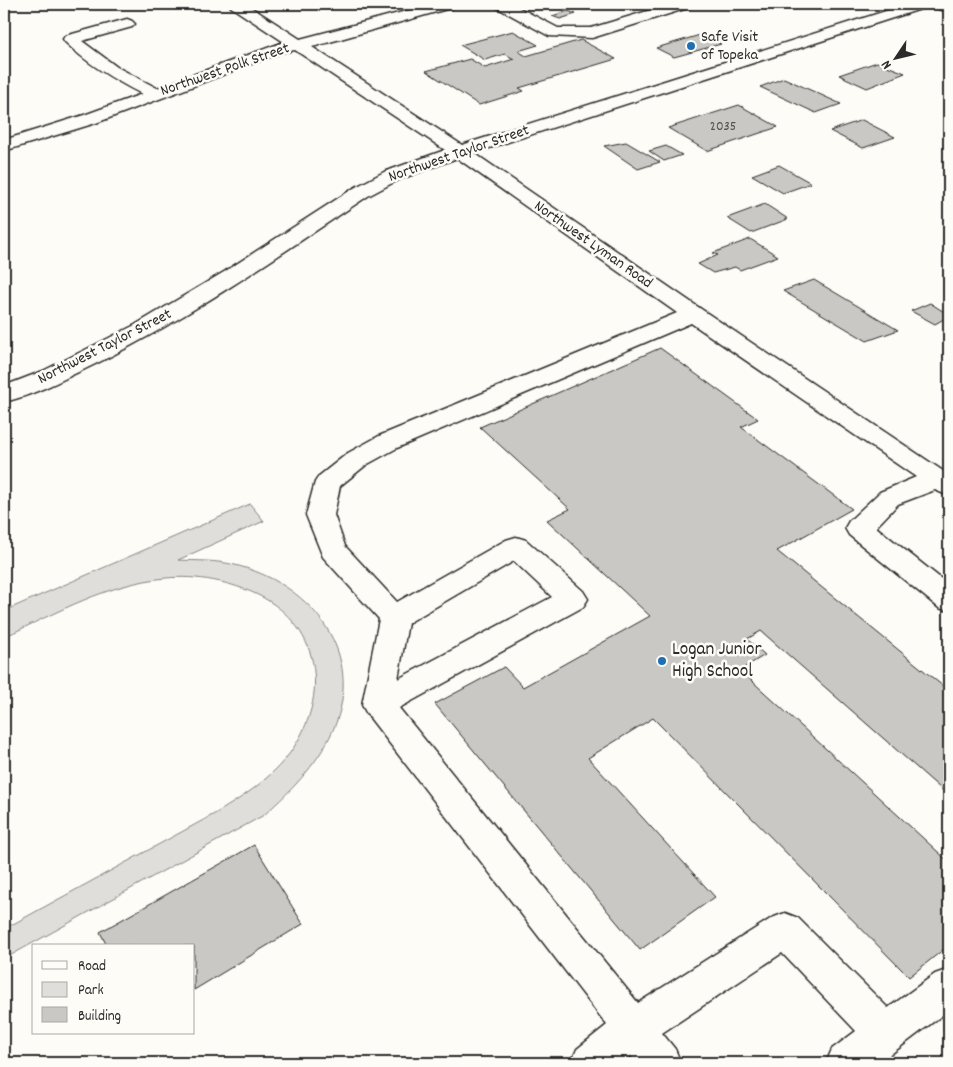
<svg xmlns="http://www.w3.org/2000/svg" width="953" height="1067" viewBox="0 0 953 1067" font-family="Dekko,sans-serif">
  <rect width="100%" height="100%" fill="#fdfcf7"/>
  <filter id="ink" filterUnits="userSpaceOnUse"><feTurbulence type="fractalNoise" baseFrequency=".02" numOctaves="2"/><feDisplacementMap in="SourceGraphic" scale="10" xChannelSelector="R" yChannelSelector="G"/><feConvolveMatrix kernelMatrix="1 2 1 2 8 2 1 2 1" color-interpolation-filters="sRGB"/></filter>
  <g filter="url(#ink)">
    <path fill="#dfdeda" stroke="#858482" d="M250,504L264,521L178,560C197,561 216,560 235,565C306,582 364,647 336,723C321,761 294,788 264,815L4,959V929L218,812C243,797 267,781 286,758C330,703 325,628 258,595C231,582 197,575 166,578C109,583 56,613 4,637V611Z"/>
    <path fill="#c9c8c4" stroke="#2b2b2b" d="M530,4H555L559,6L543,10Z
      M568,11L576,14L560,19L552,16Z
      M513,31L538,45L518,51L526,56L581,40L616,59L519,88L524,91L479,105L426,71L470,59L485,68L514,59L505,54L485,60L460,45Z
      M700,35L721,44L674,57L656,48Z
      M877,62L905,73L867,88L839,75Z
      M784,78L841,104L816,113L760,87Z
      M739,105L778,127L707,151L668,128Z
      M862,120L895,137L863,148L830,131Z
      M626,142L660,162L638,169L604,146Z
      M666,146L682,155L664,161L649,151Z
      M779,165L811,183L783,193L752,175Z
      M765,204L788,219L751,233L727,218Z
      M750,239L778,256L740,270L735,267L713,273L698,264L718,255L713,253Z
      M814,280L898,330L867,341L783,291Z
      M930,303L949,315V316L935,324L911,311Z
      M660,348L758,419L741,427L852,509L777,551L949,691V796L761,631L747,639L765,655L740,670L949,862V945L909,977L653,718L588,758L715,897L640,950L435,704L504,667L523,687L650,616L547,520L570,509L480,427Z
      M254,845L303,924L194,990V946H107L100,932Z"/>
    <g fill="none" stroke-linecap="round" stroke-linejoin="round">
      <g stroke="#2b2b2b" stroke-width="3">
        <path id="minor" d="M229,4H246L300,39L433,4H456L454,7L312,47L462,145L908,4H929L927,7L474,153L701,309L949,475V496L935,490L898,504L876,527L949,585V611L939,608L849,535L845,528L849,521L880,492L916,477L691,323L397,448L366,465L340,486L334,515L345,546L397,602L506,540L516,537L526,540L583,591L588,599L583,607L399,708L638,1003L772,918L785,913L798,918L888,1008L935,974L949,969V1010L879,1063H826L832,1049L856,1031L782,953L662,1033L675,1049L681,1063H636L631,1056L622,1063H571L577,1049L607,1025L367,714L362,705L379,619L323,557L306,515L315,482L319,476L348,453L379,436L677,313L457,158L398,180L368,196C276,257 185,321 85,369C59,381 32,396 4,402V386L43,371L135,325L224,272L354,188L384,172L445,150L295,50L283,52L96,123L4,151V140L84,115L142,94C114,80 88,64 65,42L63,39L65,36L127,19L132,21L135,24L132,27L82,41L117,67L157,88L284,42L231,7ZM514,561L552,597L398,679L408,623Z
          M494,4H512L558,28H591L671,4H693L691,7L592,38L549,36L496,7Z
          M930,4H949V12L932,7Z"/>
      </g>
      <use href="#minor" fill="#fdfcf7" fill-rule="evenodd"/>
    </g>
  </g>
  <g fill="#1f6fb2" stroke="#fdfcf7" stroke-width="2">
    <circle cx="691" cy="46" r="5"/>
    <circle cx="662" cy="661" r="5"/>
  </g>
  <g text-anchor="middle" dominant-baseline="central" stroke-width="5" stroke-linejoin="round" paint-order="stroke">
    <g font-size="14" fill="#525251">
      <text x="723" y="127">2035</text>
    </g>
    <g font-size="16" fill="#2b2b2b" stroke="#fdfcf7" text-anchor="start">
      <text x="701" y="37">Safe Visit<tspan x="701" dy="18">of Topeka</tspan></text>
    </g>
    <g font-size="16" fill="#2b2b2b" stroke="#fdfcf7">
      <text transform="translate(225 70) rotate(-19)">Northwest Polk Street</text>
      <text transform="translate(459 154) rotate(-19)">Northwest Taylor Street</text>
      <text transform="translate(593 245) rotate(35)">Northwest Lyman Road</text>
      <text transform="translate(105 347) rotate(-27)">Northwest Taylor Street</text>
    </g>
    <g font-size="19" fill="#2b2b2b" stroke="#fdfcf7" text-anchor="start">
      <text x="672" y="650">Logan Junior<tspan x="672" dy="22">High School</tspan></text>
    </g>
  </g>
  <rect width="953" height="1067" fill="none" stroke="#fdfcf7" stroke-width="20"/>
  <rect x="10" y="10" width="933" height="1047" fill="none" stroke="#2b2b2b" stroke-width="2" filter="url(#ink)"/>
  <rect x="32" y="944" width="162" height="90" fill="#fdfcf7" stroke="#a9a8a5"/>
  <rect x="42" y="961" width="25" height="8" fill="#fdfcf7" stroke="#a9a8a5"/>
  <text x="78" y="970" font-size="15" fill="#2b2b2b">Road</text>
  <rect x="42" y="982" width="25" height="15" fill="#dfdeda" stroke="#a9a8a5"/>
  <text x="78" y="994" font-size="15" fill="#2b2b2b">Park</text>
  <rect x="42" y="1007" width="25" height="15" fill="#c9c8c4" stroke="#a9a8a5"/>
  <text x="78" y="1020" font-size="15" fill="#2b2b2b">Building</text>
  <g transform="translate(896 58) rotate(235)" stroke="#fdfcf7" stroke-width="4" paint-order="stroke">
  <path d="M0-4L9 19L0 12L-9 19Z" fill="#2b2b2b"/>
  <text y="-8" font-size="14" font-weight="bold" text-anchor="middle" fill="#2b2b2b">N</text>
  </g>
</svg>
